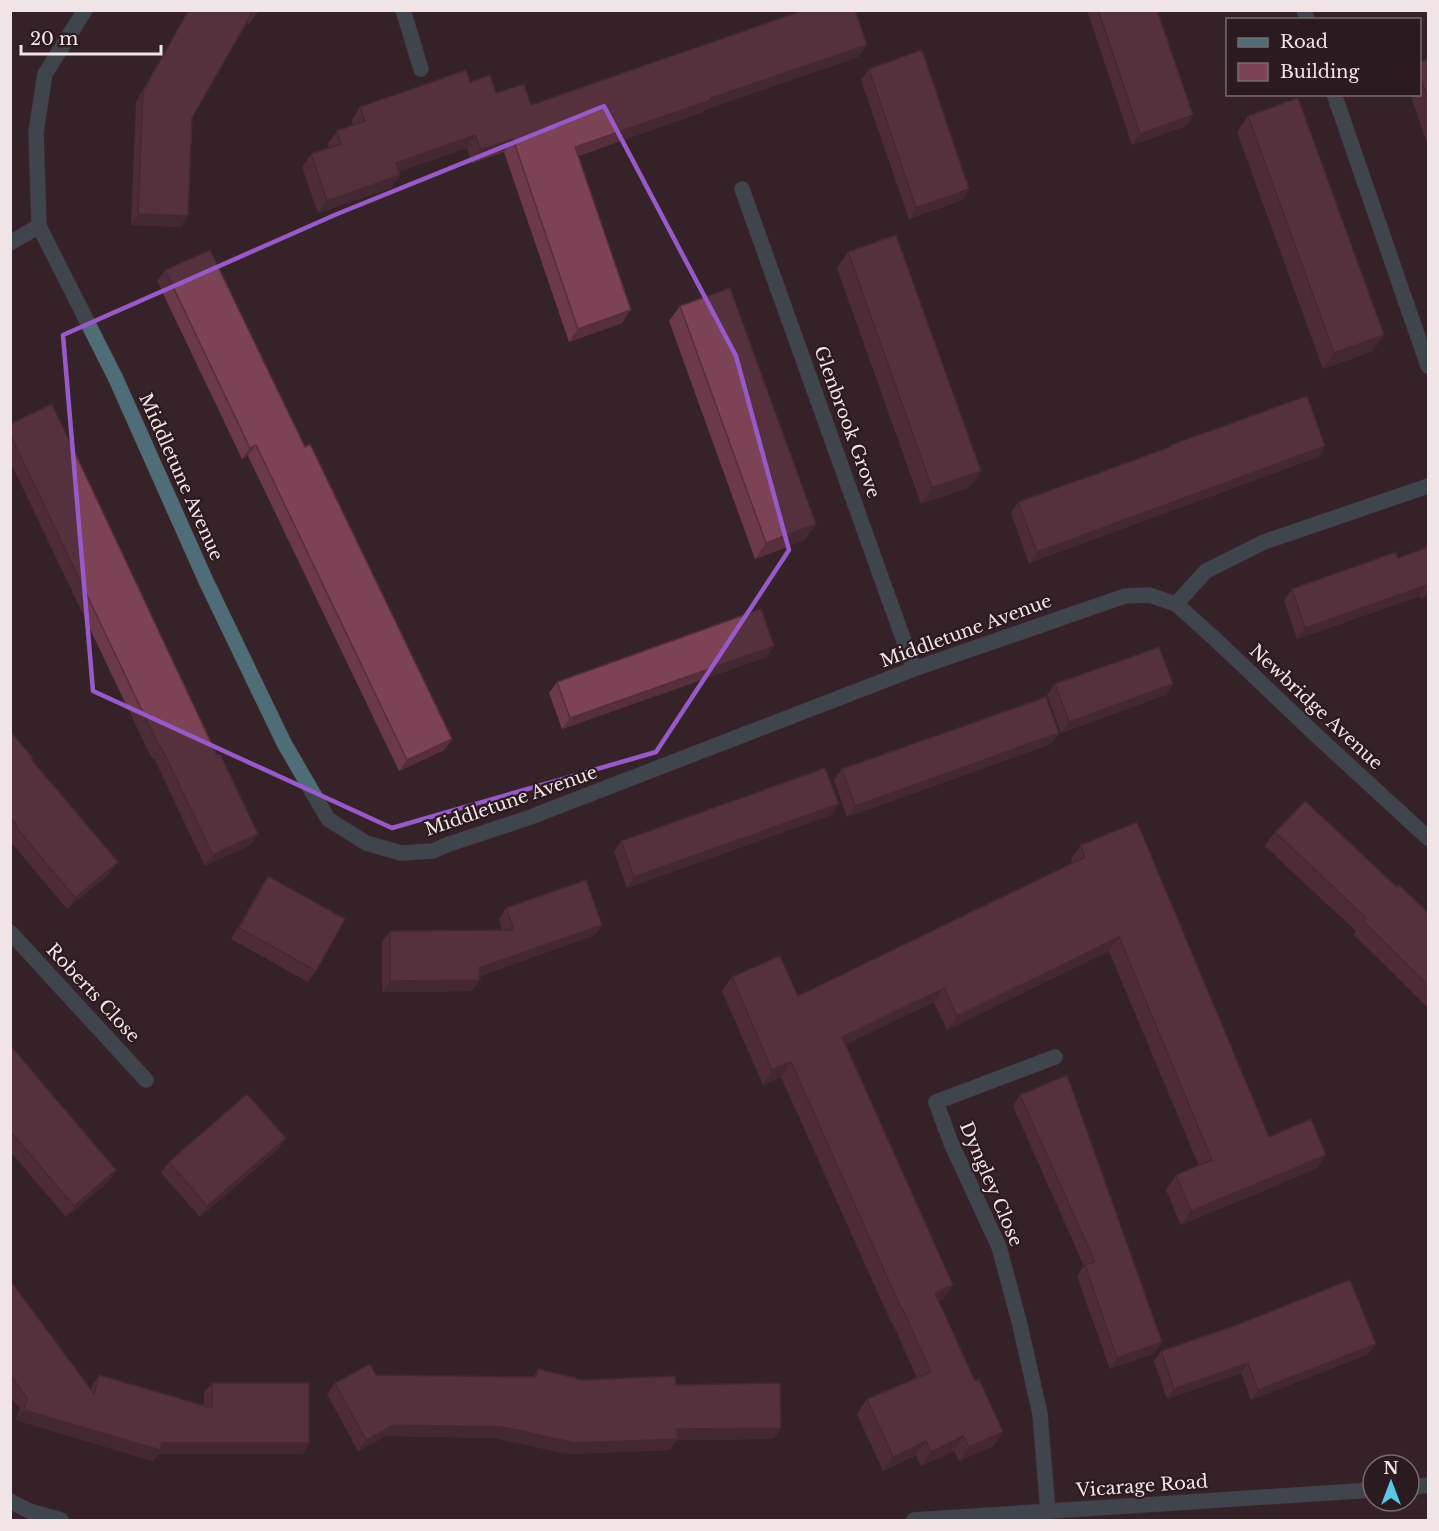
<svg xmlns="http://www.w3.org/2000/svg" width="1439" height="1531" viewBox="0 0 1439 1531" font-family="'Libre Baskerville',serif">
  <rect width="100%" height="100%" fill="#352329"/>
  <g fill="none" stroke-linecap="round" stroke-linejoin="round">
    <g stroke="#4f3e44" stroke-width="16">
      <path id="service" d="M403,10L421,69"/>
    </g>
    <g stroke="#4f3e44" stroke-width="16">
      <path id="minor" d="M85,10L45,74L36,132L39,226L116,379L206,581L284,743L328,819L366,843L401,853L433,851L449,844L528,818L914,669L1125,596L1149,595L1176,604L1206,571L1264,542L1428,486
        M1304,10L1307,20
        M1334,94L1428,366
        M742,189L914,669
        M10,243L39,226
        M1176,604L1215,639L1316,735L1428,838
        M10,932L146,1080
        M1409,1488L1428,1485
        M10,1501L29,1511L61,1520
        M1048,1512L1040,1414L1019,1321L999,1247L951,1143L936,1102L1055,1057
        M914,1520C1067,1511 1220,1499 1373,1490"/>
    </g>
    <use href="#service" stroke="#4f6d76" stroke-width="15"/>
    <use href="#minor" stroke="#4f6d76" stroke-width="15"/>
  </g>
  <path fill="#6b3949" d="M188,10H259L249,24L247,23L192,118L180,227L131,225L136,102Z
    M1087,10H1157L1186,126L1132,145Z
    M867,45L858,57L704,110L703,112L578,156L622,323L569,342L504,152L472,163L467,148L399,171L400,175L391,188L318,213L302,167L311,154L329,148L328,144L337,131L353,125L352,120L360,107L470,82L496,93L531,105Z
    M1428,59V145L1410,94H1419V62Z
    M869,69L969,189L962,200L909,219L861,80Z
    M1248,116L1373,351L1323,369L1237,132Z
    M848,252L970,487L921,504L837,268Z
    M165,270L305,447L452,739L444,750L399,771L248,456L242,459L157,281Z
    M680,306L816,524L805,540L755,559L669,321Z
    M10,424L217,755L258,834L250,845L205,866L154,758L152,759L10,461Z
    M1171,445L1325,446L1318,457L1029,563L1011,513L1018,502L1169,447Z
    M1428,547V596L1421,599L1420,596L1297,639L1284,600L1292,589L1398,558Z
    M766,657L562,729L549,693L557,682Z
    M1055,684H1173L1165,695L1061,733L1047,695Z
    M10,731L110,873L67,909L10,841Z
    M1059,733L1051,744L847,817L834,780L842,769Z
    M831,815L627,888L614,852L621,841Z
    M1275,832L1397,887L1428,913V1008L1354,935L1356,931L1265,846Z
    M1081,845L1269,1137L1316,1169L1181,1225L1166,1190L1176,1175L1199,1166L1109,951L947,1030L934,1002L846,1044L953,1285L943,1299L938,1301L975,1381L1003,1432L993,1446L959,1461L954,1451L921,1466L916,1455L883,1471L857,1414L867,1399L917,1378L892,1322H891L781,1077L763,1085L722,991L732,977L798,996L1072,863L1071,859Z
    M268,876L316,971L308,982L231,939L261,887Z
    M506,908L595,935L480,976V980L472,991L382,992V942L390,931L502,930L499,919Z
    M10,1045L116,1170L109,1181L66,1217L10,1151Z
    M1020,1095L1155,1353L1110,1369L1077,1276L1084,1266L1013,1106Z
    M286,1138L278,1149L200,1217L161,1173L169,1162Z
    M10,1280L91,1390L92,1386L99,1375L204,1405V1393L212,1383L309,1443L302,1454H158L153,1461L16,1420L20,1409L10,1396Z
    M1161,1351L1368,1354L1251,1400L1241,1373L1167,1399L1154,1361Z
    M538,1369L583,1380L676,1385L781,1428L773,1439L677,1440L670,1450L567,1454L495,1438L386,1436L358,1451L327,1394L335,1383L376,1375L533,1377Z"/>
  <path fill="#572e3c" d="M867,45L858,57L704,110L703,112L566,160L575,147L711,98Z
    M1193,115L1186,126L1132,145L1140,134Z
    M475,135L467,148L387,176L396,163Z
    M513,139L504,152L472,163L481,150Z
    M400,175L391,188L318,213L327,201Z
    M969,189L962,200L909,219L916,208Z
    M138,214L188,216L180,227L131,225Z
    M631,310L622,323L569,342L578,329Z
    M1384,335L1373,351L1323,369L1334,353Z
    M256,445L248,456L242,459L250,448Z
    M1325,446L1318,457L1029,563L1037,552Z
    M981,471L970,487L921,504L932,488Z
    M816,524L805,540L755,559L766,543Z
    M1427,585L1420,596L1297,639L1305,628Z
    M1428,588V596L1421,599Z
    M774,646L766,657L562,729L570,718Z
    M1173,684L1165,695L1061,733L1069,722Z
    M1059,733L1051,744L847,817L855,806Z
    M452,739L444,750L399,771L407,760Z
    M161,747L154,758L152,759L160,748Z
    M839,804L831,815L627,888L634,877Z
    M258,834L250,845L205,866L213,855Z
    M118,862L110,873L67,909L75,898Z
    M602,925L595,935L472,979L479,968Z
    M1119,937L1109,951L947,1030L957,1016Z
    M480,980L472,991L382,992L390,981Z
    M944,988L934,1002L832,1051L842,1037Z
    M791,1062L781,1077L763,1085L772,1070Z
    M286,1138L278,1149L200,1217L207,1206Z
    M1326,1155L1316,1169L1181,1225L1191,1211Z
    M116,1170L109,1181L66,1217L74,1206Z
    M953,1285L943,1299L925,1307L935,1293Z
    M1162,1342L1155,1353L1110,1369L1117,1358Z
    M1376,1344L1368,1354L1251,1400L1258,1390Z
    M1248,1363L1241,1373L1167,1399L1174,1389Z
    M24,1410L162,1443H309L302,1454H158L153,1461L16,1420Z
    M394,1425L677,1429L781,1428L773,1439L677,1440L670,1450L567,1454L495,1438L386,1436L358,1451L366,1440Z
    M1003,1432L993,1446L959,1461L969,1447Z
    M963,1436L954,1451L921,1466L931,1452Z
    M926,1441L916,1455L883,1471L893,1457Z"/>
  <path fill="#7c4255" stroke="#572e3c" stroke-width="1.5" d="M189,10H259L257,13L253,11L192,118L188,216L138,214L143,91Z
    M804,10H855L867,45L711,98V100L575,147L631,310L578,329L513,139L481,150L475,135L396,163L400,175L327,201L311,154L341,144L337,131L365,121L360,107L466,70L470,82L490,75L496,93L524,84L531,105Z
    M1098,10H1157L1193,115L1140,134Z
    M922,50L969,189L916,208L869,69Z
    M1428,59V99L1419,74V62Z
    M1298,98L1384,335L1334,353L1248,116Z
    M896,235L981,471L932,488L848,252Z
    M210,250L305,447L310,444L452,739L407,760L256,445L250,448L165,270Z
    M730,288L816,524L766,543L680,306Z
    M1307,396L1325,446L1037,552L1018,502L1171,447V445Z
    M52,404L217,755L220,754L258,834L213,855L161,747L160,748L10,434V424Z
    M1428,547V588L1427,585L1305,628L1292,589L1396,552L1398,558Z
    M761,609L774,646L570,718L557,682Z
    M1159,647L1173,684L1069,722L1055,684Z
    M1046,697L1059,733L855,806L842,769Z
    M10,731L33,758L31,759L118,862L75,898L15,826L17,825L10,817Z
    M825,768L839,804L634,877L621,841Z
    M1305,801L1397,887L1399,885L1428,913V985L1363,921L1366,918L1275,832Z
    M1137,822L1269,1137L1311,1119L1326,1155L1191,1211L1176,1175L1212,1160L1119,937L957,1016L944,988L842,1037L953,1285L935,1293L975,1381L979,1379L1003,1432L969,1447L963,1436L931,1452L926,1441L893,1457L867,1399L931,1372L902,1308H901L791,1062L772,1070L732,977L780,956L798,996L1085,857L1081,845Z
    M268,876L345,919L316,971L239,928Z
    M586,880L602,925L479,968L480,980L390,981V931L514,930L506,908Z
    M10,1045L116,1170L74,1206L10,1131Z
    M1067,1075L1162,1342L1117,1358L1085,1265L1095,1262L1020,1095Z
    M247,1094L286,1138L207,1206L169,1162Z
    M10,1280L94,1394L99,1375L212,1408V1383H309V1443H162L160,1450L24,1410L27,1398L10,1375Z
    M1350,1280L1376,1344L1258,1390L1248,1363L1174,1389L1161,1351L1234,1326Z
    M370,1364L376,1375L536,1377L538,1369L583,1380L675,1376L676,1385L780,1383L781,1428L677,1429L678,1439L575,1443L503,1427L394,1425L366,1440L335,1383Z"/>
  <path d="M0 0H1439V1531H0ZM604,106L736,356L789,550L656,752L392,828L93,691L63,335L337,214Z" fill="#352329" fill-opacity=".55" fill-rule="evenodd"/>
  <path fill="none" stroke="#985ac9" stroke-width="4.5" stroke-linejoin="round" d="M604,106L736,356L789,550L656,752L392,828L93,691L63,335L337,214Z"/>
  <g text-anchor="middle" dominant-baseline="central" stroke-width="4.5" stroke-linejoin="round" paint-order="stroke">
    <g font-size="18" fill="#f1e4e7" stroke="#2b1a1f">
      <text transform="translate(847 422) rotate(70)">Glenbrook Grove</text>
      <text transform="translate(181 477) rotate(66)">Middletune Avenue</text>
      <text transform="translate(966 631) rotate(-20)">Middletune Avenue</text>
      <text transform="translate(1316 707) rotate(43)">Newbridge Avenue</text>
      <text transform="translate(511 801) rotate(-19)">Middletune Avenue</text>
      <text transform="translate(93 993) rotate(47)">Roberts Close</text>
      <text transform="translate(991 1184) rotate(67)">Dyngley Close</text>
      <text transform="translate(1142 1486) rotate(-4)">Vicarage Road</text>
    </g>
  </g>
  <rect width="1439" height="1531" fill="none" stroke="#f1e4e7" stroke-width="24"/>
  <rect x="1226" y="18" width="195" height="78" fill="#2b1a1f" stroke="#7a6b6f" stroke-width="1.5"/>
  <rect x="1238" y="38" width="30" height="9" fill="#4f6d76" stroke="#7a6b6f" stroke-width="1.5"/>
  <text x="1280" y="48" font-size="18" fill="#f1e4e7">Road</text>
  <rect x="1238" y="63" width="30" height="18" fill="#7c4255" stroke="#7a6b6f" stroke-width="1.5"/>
  <text x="1280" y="78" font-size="18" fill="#f1e4e7">Building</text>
  <g transform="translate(1391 1483)"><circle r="28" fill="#2b1a1f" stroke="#7a6b6f" stroke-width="1.5"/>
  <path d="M0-4.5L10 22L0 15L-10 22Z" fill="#59c8e5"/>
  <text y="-9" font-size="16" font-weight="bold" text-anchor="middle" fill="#f1e4e7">N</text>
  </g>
  <path d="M21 45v9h140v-9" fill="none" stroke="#f1e4e7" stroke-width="3"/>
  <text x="30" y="45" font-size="18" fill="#f1e4e7" stroke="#2b1a1f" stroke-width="4.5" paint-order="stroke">20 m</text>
</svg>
